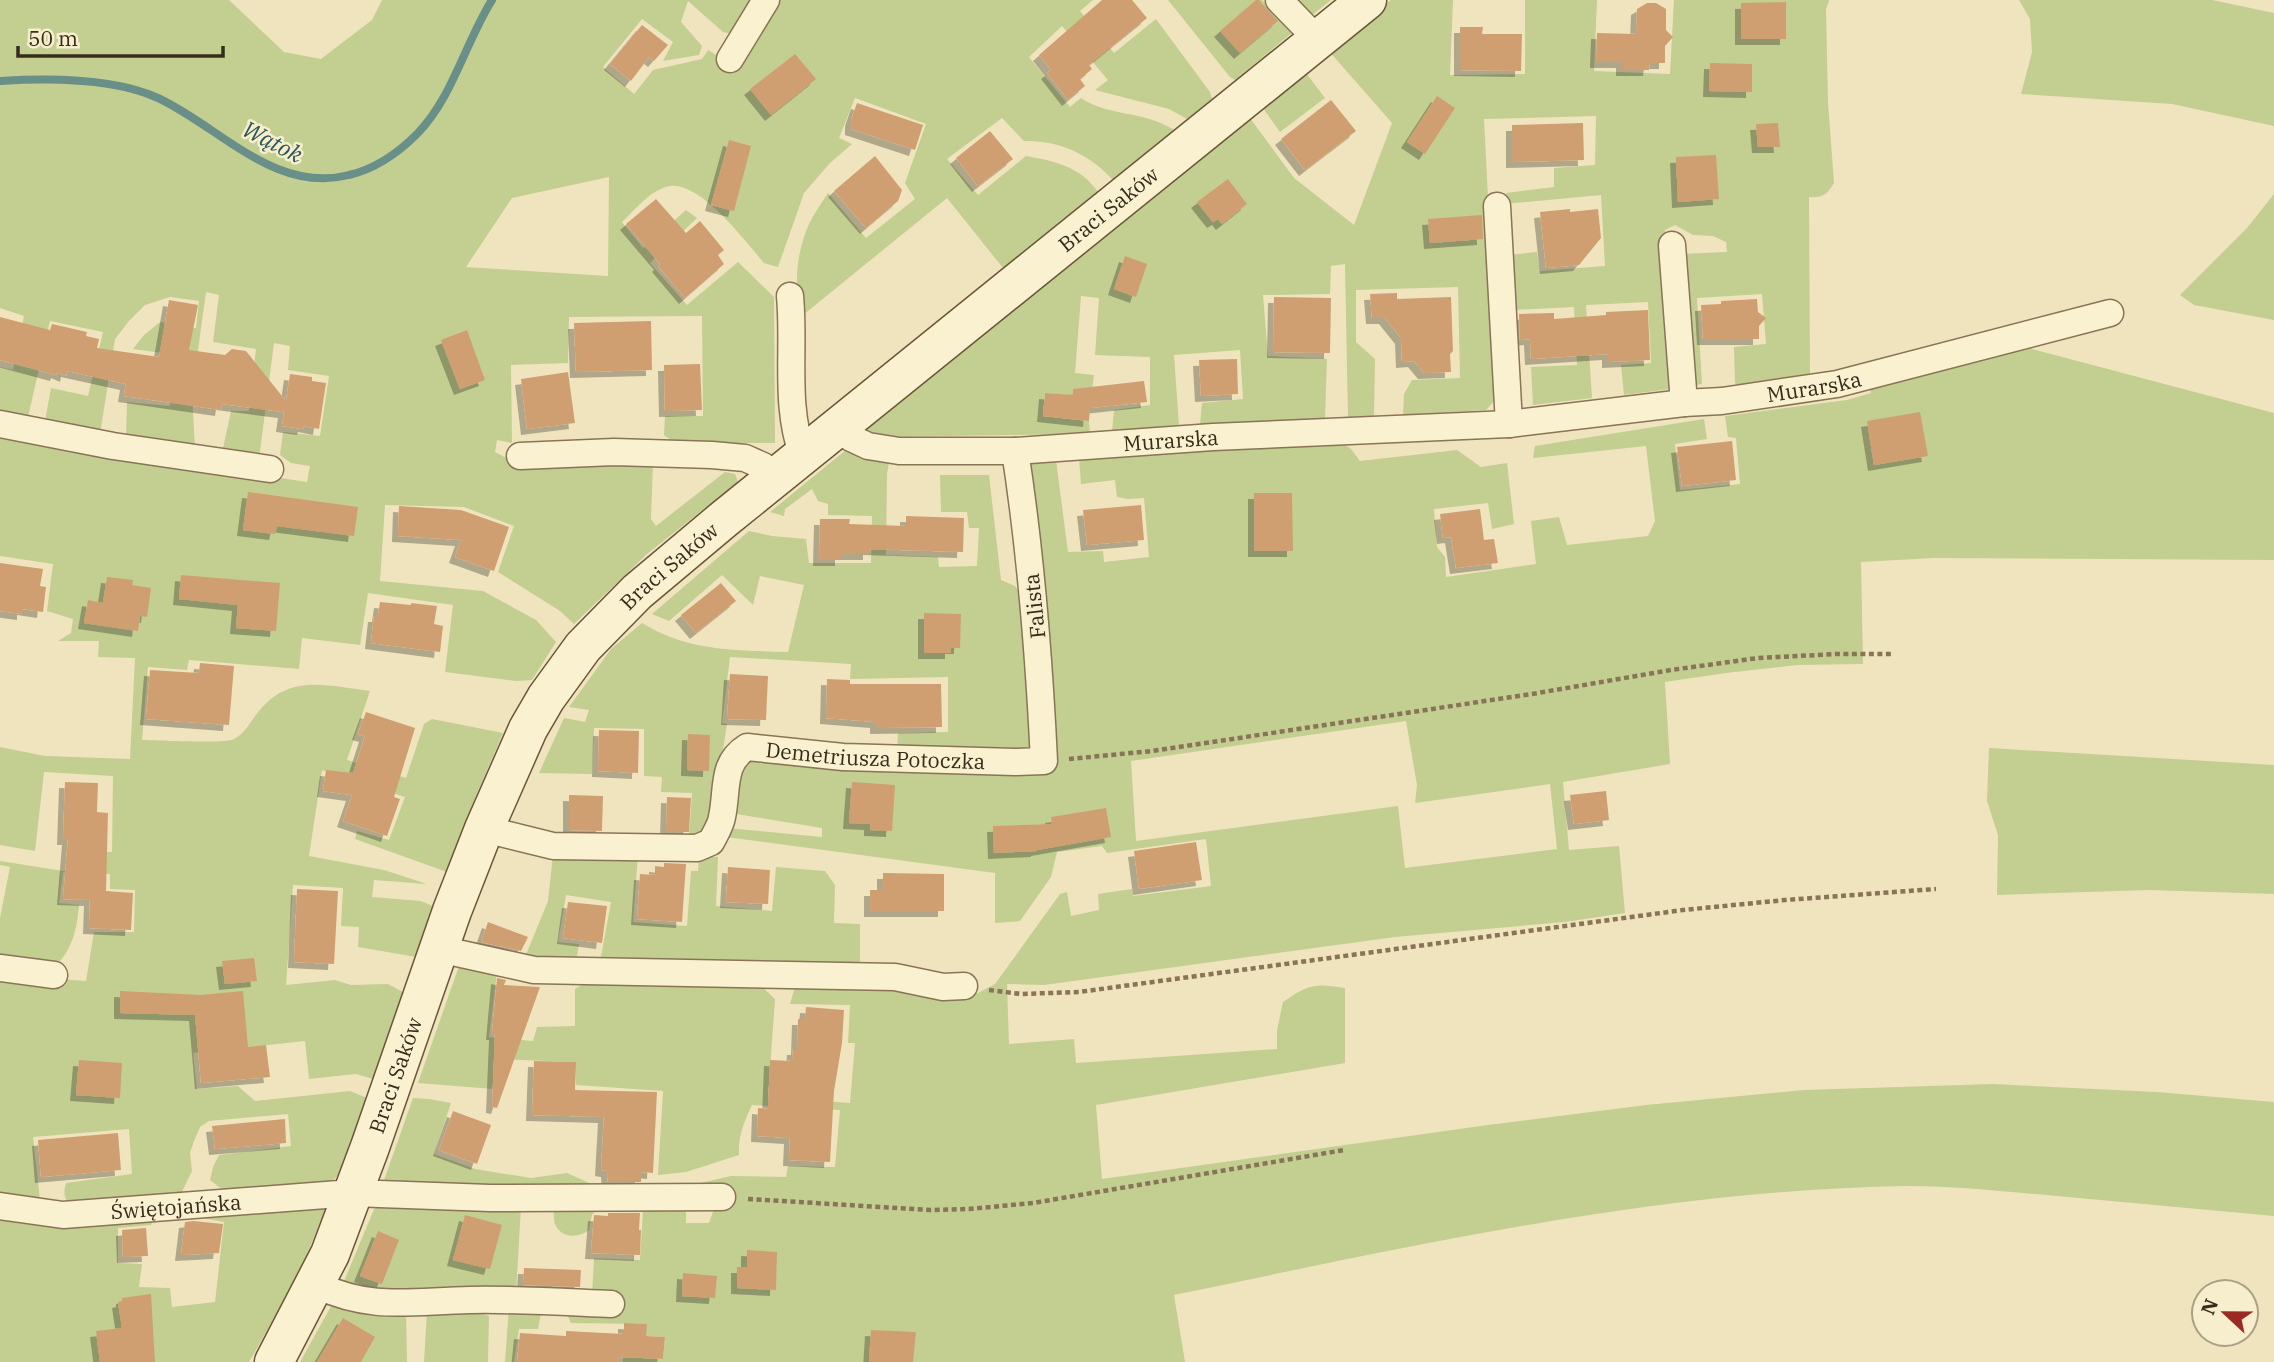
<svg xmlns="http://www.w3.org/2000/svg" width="2274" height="1362" viewBox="0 0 2274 1362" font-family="'IBM Plex Serif',serif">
  <defs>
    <filter id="shadow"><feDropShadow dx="-6" dy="6" stdDeviation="0" flood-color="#0004"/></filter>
  </defs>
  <rect width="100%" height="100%" fill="#f0e4be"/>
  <path fill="#c3ce91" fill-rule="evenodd" d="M0,0H229L284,52L321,59L372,20L382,0H757L733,34L723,32L688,1L681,22L702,46L699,55L663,61L673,42L642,19L603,67L634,94L653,70L702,59L708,50L736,67L772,0H1093L1080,11L1114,53L1156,19L1210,92L1212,99L1187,119L1169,109L1095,90L1108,80L1062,26L1029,57L1070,107L1081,98C1109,117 1143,110 1174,130L1113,180C1089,154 1059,140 1024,141L1002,118L947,159L978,195L1026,156C1055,161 1081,167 1098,192L1003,268L947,198L803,315C792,288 797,249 810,222C815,212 822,202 828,193L866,238L915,199L905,183L926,124L855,98L839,138L852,144L830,163L804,193L778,267L764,263C745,241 701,182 670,186C651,189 635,210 622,222L643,248L686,210L697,218L650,263L687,305L738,262L774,297L775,443H675L664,435L665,416H703L702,316L569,317L568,363L511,365L512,443L497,440L495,452L514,462H653L651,519L656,526L725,472L735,474L738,482L647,554L574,624L560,611L498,572L514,526L464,507L385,505L380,581L483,591L536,620L556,642L532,680L516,681L445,672L453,605L368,593L360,645L302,638L299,669L189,660L187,670L148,667L142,740C157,740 224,744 234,739C246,733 251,720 259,711C290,673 328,686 370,691L347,760L406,778L424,724L432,719L503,733L476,796L447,872L355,839L357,831L389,840L405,797L322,770L309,856L384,870L427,884L374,880L372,897L421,901L435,907L416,957L358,947L359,927L341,926L343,888L293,885L286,985L335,980L351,985L388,984L403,992L373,1079L356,1074L309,1079L305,1041L193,1053L197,1089L238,1086L255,1101L350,1091L367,1098L338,1176L327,1184L233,1193L219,1187L210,1180L213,1167L219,1155L291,1146L288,1114L209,1121L200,1127L194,1141L190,1153L192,1171L179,1198L72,1207C64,1199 63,1193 66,1183L132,1174L129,1129L33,1137L40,1200L0,1196V973L29,977L86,981L94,932H134L135,890L110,889V874L63,872L59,903L79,905C77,930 72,952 52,969L0,961V918L10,867L0,865V861L63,871L94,872L96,852H112L113,776L44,772L35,851L0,845V747L45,756L130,759L135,658L98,657L99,641H58L71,633L73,619L47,611L53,564L0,556V432L95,450L307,482L310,466L291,463L280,455L283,432L320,436L329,376L288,370L290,346L274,343L259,459L222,453L231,411H249L256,349L213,342L219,295L206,292L192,394L195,449L126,438L127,402L170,406L177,355L133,349L144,335L160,322L196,328L199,301L170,297L145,305L129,321L115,339L100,434L45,421L51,388L88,396L103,332L50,321L28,417L0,410V367L13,370L24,316L0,308ZM609,177L608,276L466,267L512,198Z
    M1168,0H1262L1293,26V32L1235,80L1230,77Z
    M1292,0H1331L1311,16Z
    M1391,0H1453L1450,75L1525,74V0H1597L1594,71L1670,74L1674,0H1829L1826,10L1828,102L1834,183C1827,195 1822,198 1809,197L1810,378L1738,386L1735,383L1734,347L1766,344L1762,294L1697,298L1702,384L1692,386L1681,254L1727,252L1726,242L1713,236L1693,235L1675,225L1665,230L1675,380L1670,389L1624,395L1621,365L1651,363L1648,302L1586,305L1592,398L1533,405L1531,367L1577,365L1574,307L1512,310L1508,255L1537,252L1540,271L1605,266L1601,195L1504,204L1506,193L1554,187V168L1595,165L1596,116L1484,119L1498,397L1486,410L1403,415L1404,394L1412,380L1460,378L1458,287L1356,290V342L1375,359L1374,417L1348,419L1345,264L1331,266L1330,294L1263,295L1268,356L1327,359L1325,418L1200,424L1202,403L1243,399L1240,350L1174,355L1179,426L1112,432L1114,410L1150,405V357L1095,355L1099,298L1081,296L1075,373L1094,375L1091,397L1045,393L1043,416L1089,421L1090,434L880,437L864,435L858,426L1247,114L1294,178L1354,225L1392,123L1328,50Z
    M2019,0H2212L2274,13V126L2172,104L2021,94L2032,52L2030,19Z
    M1303,69L1325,98L1280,132L1260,104Z
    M2274,194V320L2194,305L2180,295L2247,228Z
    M2021,346L2274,413V560L1933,558L1861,562L1863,664L1797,665L1726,673L1665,682L1670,764L1563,782L1569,850L1619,846L1625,913L1565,922L1395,937L1044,985L1007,984L1009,1044L1074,1039L1076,1063L1277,1049V1030L1283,1002C1309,984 1314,983 1345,988V1063L1096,1105L1102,1179L1488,1125L1646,1105L1804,1090L1993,1084L2157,1092L2274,1102V1216C2202,1209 2129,1203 2057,1196C2008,1192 1957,1186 1907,1186C1659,1190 1416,1245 1174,1295L1185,1362H623V1357L663,1359L665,1337L646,1336V1324L571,1323L565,1310L592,1296L594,1258L640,1260L643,1210L596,1209L592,1215L589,1230C579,1238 561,1239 555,1224C553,1219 554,1211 554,1206L686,1200V1223H709L716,1203L700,1189V1183L731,1176L786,1177L788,1166L835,1167L840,1110L752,1105C744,1122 738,1136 739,1155L686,1172L658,1175L663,1091L576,1085L575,1062L494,1059L493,1089L418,1083L459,966L497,972L489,1037L533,1041L537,1027L575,1026V989L594,978L761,986L775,999L768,1097L850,1103L855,1043H848L850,1005L790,1004L795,987L907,990L962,995L978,993L995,984L1060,894L1067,892L1071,916L1099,910L1098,894L1132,889L1133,896L1211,886L1206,839L1107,853L1102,846L1057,852L1051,877L1020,921L995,923V873L726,837L727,828L822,837V828L730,813L738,760L1046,767L1030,492L1031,461L1056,460L1068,552L1103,551L1104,562L1149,557L1144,498L1128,499L1117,497L1115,480L1081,484L1079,458L1342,443L1351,449L1360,461L1457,450L1481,467L1507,463L1514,524L1492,529L1488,503L1434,509L1437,547L1445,557L1446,577L1536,564L1531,521L1559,517L1567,545L1648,536L1655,521L1646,446L1533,458L1535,446L1704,419L1707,439L1675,444L1680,490L1740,484L1736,438L1728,437L1725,416L1847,400L1871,393L1869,386ZM1406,721L1417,785L1415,803L1550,784L1557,849L1405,868L1398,806L1136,841L1131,761Z
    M852,445L889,462L887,474L886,555L938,557L939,567L977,566L979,528H969L967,512H941L940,475H989L1001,580L1015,586L1027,603L1039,757L897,754L898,733L948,732V677L850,679L851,664L730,657L722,723L727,724L712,821L693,840L689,837L692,793L661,792L662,777L644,776V729L594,728L592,774L539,773L564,718L585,722L589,710L569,707L611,649L642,623C689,652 735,650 788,652L804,585L760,576L753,605L722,575L669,621L652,614L749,531L772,536L806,539L809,563H871L872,516L828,515V504L818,501L812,489L785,509L784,516L770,512Z
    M1989,748L2274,765V894L2149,890L1997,895L1998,835L1987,801Z
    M553,855H638L633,922L687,926L691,871H698L699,856L718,857L716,906L772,911L776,867L825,871L835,885L834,923L860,924V963L600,962L611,902L566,895L558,942L579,944L576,962H523L548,901Z
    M413,1098L429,1099L451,1103L434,1154L475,1169L531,1178L567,1173L609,1192L382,1186Z
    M326,1207C307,1261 278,1312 249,1362H0V1218H154L151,1225L118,1228V1263L142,1264L139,1287L170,1288L172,1307L215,1302L224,1222L175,1213Z
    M375,1207H521L516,1293L378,1296L342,1286Z
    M334,1301L364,1313L406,1312L407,1362H300Z
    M509,1307L542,1308L538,1329H519L514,1362H505Z
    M470,1308L489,1316L488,1362H424L427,1311Z"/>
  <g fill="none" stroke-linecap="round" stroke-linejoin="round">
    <path stroke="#688f88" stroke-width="8" d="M0,81C47,78 114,78 158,98C220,127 275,194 349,175C375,169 398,153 417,134C453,97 465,43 492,0"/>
  </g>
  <path fill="#d09f71" filter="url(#shadow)" d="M1102,0H1132L1147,18L1089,65L1092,69L1080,79L1085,86L1068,100L1047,73L1051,70L1039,55Z
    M1256,0H1259L1278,21L1240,53L1220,31Z
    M1786,2V39H1741V3Z
    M1647,3H1656L1666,9V30L1673,37L1665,46V63H1650L1649,70H1622V62H1596L1597,33L1636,34L1637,9Z
    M642,25L668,45L654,61L649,57L631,81L610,64Z
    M1460,27H1483L1482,34H1522L1521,71L1460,70Z
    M795,54L816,79L771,115L750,89Z
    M1710,63L1752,64V92L1709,91Z
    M1437,96L1455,108L1425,154L1407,142Z
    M1331,100L1356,131L1305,170L1281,139Z
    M857,103L923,125L915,150L851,129V120Z
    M1583,123L1584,160L1512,162V125Z
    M1778,123L1780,147H1758L1756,124Z
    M990,131L1013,159L978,186L956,158Z
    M729,140L751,146L734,211L711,205Z
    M1716,155L1719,199L1678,202L1676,157Z
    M875,156L902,190L898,201L866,228L834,191Z
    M1228,179L1247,204L1222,224L1218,219L1213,222L1197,202Z
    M656,199L686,233L700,221L724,250L718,255L724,264L685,298L658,266L660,264L626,224Z
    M1570,209V212L1598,209L1601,238L1579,265L1546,268L1540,212Z
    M1482,215L1483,239L1430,243L1428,219Z
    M1125,256L1147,264L1136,297L1114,289Z
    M1397,293V299L1451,297L1453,351L1450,354L1451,372L1424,373L1414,361L1402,362L1401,338L1385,318H1372L1370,294Z
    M1274,297L1331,298L1330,353L1273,352Z
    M1757,299L1758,312L1766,318L1759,326V339H1703L1701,305L1721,304V301Z
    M169,300L198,305L189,350L225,355L232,349L246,351L286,401L290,374L312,377V381L326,383L319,429L304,426L303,429L282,426L284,412L222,404L221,410L124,396L126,384L67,371L66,376L57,372L56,375L0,360V317L50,330L52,324L87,332L86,336L99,339L97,348L159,357Z
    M1648,310L1650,360L1608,362V354L1531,359L1530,339L1520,340L1519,314L1554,313V319L1606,315V312Z
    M651,321L652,370L576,372L574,323Z
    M467,330L485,380L460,389L441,340Z
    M1237,359L1238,394L1201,396L1199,360Z
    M700,364L702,410L665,411L664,365Z
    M568,372L575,423L527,429L521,379Z
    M1144,381L1147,402L1090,408L1089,421L1043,416L1045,393L1073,395V389Z
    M1920,412L1928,456L1874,465L1867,421Z
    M1732,441L1736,480L1682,486L1677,447Z
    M248,492L358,507L354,536L277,526L275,534L243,530Z
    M1254,493H1292L1293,551H1254Z
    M1141,505L1144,540L1087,545L1083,510Z
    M399,506L461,510L509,527L494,571L455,557L461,540L398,536Z
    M1480,509L1484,540L1494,539L1498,563L1456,568L1451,537L1443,538L1440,514Z
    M906,516L964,518L963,552L869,549V554H841V560H819L820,519H850L849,524L906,526Z
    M0,563L43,569L40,586L46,587L43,612L23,609V614L0,611Z
    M181,575L280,583L276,631L236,628L238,605L179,599Z
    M107,577L133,580L132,585L151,588L147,617L140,616L138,631L84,623L88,600L103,603Z
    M721,583L736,601L696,633L681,615Z
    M380,602L411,605V603L437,606L434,624L443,626L440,652L371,643L374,616H378Z
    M924,613L961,614L960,648H951V653H924Z
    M200,663L234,666L229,725L146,719L150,670L199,673Z
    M730,674L768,676L766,720L727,719Z
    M827,679L850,680V684H941L942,727L876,728V722L826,718Z
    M366,712L415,728L394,797L400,799L387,836L343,821L352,795L323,791L326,770L353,773L365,736L358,734Z
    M599,730L639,731L638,773L598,771Z
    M688,734L710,735L709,771L687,770Z
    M65,782L98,783L97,812L108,813L106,891L133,893L131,930L89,928L90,900L63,899L68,839H63Z
    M852,782L895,785L892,831L870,830V824L849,823Z
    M1606,791L1609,820L1574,824L1570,795Z
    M569,795L603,796L602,831L569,830Z
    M667,797L691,798L689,832H666Z
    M1106,808L1111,837L1037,850V851L994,853L993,826L1052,824L1051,817Z
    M1196,842L1202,880L1139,889L1134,851Z
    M664,863L686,864L682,922L637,919L640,874L655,875V866L664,867Z
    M728,867L770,870L768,904L726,902Z
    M883,873L944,874V911H870V890H883Z
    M297,889L338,891L334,964L294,962Z
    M568,902L607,906L602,943L563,938Z
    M488,922L528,937L521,951L481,942Z
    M254,958L257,981L225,984L222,961Z
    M497,978L506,980L504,985L540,987L497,1108L492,1107L495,1034H492Z
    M120,991L201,995L243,991L248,1047L266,1045L270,1077L201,1083L195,1015L120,1013Z
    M806,1007L844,1010L842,1043L834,1091L830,1162L789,1160L790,1138L757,1136L758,1108L768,1109L770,1060L792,1061L793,1049H797L798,1019H805Z
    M79,1060L122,1063L120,1098L76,1095Z
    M534,1061L576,1062L575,1090L657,1092L653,1173L641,1172V1182H608L607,1171L601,1170L604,1117L532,1115Z
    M453,1111L491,1125L477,1164L439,1150Z
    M285,1119L286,1143L215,1149L212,1126Z
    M118,1133L121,1170L41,1177L38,1140Z
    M608,1213H640L639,1230H641L640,1255L591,1253L594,1215L608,1216Z
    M465,1215L502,1225L490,1269L453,1260Z
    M193,1221L223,1224L219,1253L181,1255L185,1222Z
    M146,1228L148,1256L123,1257L122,1230Z
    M378,1231L399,1240L382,1284L360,1276Z
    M747,1250L777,1252L776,1290L737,1288V1267H747Z
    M524,1268L581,1270L580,1287L523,1285Z
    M683,1273L717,1276L715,1298L682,1296Z
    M151,1294L155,1362H100L96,1331L122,1328L118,1302L122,1301V1298Z
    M343,1318L375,1337L361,1362H317Z
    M624,1323L647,1324L646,1336L665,1337L663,1359L620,1357V1362H517L520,1333L566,1336V1331L624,1334Z
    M871,1330L916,1332L913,1362H869Z"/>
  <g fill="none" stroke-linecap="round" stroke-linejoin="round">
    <g stroke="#887456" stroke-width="29">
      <g id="street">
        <path d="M1279,0L1318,40"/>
        <path d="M730,59L766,0"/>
        <path d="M1497,206L1509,424"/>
        <path d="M1672,245L1684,403"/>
        <path d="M790,296C795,350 784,405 803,456"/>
        <path d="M0,424L113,446L270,469"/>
        <path id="s1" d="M839,428L851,438L868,446L899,451H1015L1213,437L1509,424L1684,403L1722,401L1837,384L2110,313"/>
        <path d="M520,456L614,452L712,455L745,458L763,466L776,477"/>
        <path id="s2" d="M484,829L553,846L697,848L711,842C715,834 721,825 722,817C728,789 721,763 747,747L843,757L1015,762L1044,761C1039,657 1031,554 1015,451"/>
        <path d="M439,949L534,970L895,977L943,987L964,986"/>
        <path d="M0,968L54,975"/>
        <path id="s3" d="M0,1206L63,1215L352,1193L490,1198L722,1197"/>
        <path d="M316,1285C373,1311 410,1301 470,1300C517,1299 564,1302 611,1304"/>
      </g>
    </g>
    <g stroke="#6a5539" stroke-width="41">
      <g id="secondary">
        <path id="s4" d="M274,1362L330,1254L370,1147L452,911L484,829L528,729L546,698L583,647L637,592L724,519L1367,0"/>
      </g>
    </g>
    <path stroke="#887456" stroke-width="4.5" stroke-dasharray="5 3.5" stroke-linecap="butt" d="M1069,759L1152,751L1532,694L1671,670L1758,658L1837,654H1894
      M989,990L1021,994L1079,992L1683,910L1785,900L1936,889
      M748,1199L931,1210L969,1209L1033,1203L1344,1150"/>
    <use href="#street" stroke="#faf1d1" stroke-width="26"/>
    <use href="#secondary" stroke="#faf1d1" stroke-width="38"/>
  </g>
  <g text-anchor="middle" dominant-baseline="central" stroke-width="5" stroke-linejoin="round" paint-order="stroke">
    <g font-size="21" fill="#372b1b" stroke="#f7eecd">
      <text stroke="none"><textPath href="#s4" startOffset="1466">Braci Saków</textPath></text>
      <text stroke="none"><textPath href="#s1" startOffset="984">Murarska</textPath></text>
      <text stroke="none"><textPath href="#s1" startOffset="338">Murarska</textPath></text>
      <text stroke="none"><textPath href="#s4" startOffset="900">Braci Saków</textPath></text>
      <text transform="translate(1034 606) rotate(-96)">Falista</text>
      <text stroke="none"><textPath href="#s2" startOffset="464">Demetriusza Potoczka</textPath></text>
      <text stroke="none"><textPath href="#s4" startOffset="312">Braci Saków</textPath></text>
      <text stroke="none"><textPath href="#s3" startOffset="177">Świętojańska</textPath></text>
    </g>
    <g font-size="23" font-style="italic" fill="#2a5758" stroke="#f7eecd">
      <text transform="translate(273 141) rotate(27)">Wątok</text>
    </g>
  </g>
  <g transform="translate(2225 1313) rotate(292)"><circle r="33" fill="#f7eecd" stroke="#aaa086" stroke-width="2"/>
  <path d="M0-5L12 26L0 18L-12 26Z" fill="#9a2a23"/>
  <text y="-10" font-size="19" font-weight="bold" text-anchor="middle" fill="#372b1b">N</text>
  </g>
  <path d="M18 46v10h205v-10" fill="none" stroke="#372b1b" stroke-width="3.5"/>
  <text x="28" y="46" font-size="21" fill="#372b1b" stroke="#f7eecd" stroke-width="5" paint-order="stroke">50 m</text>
</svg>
